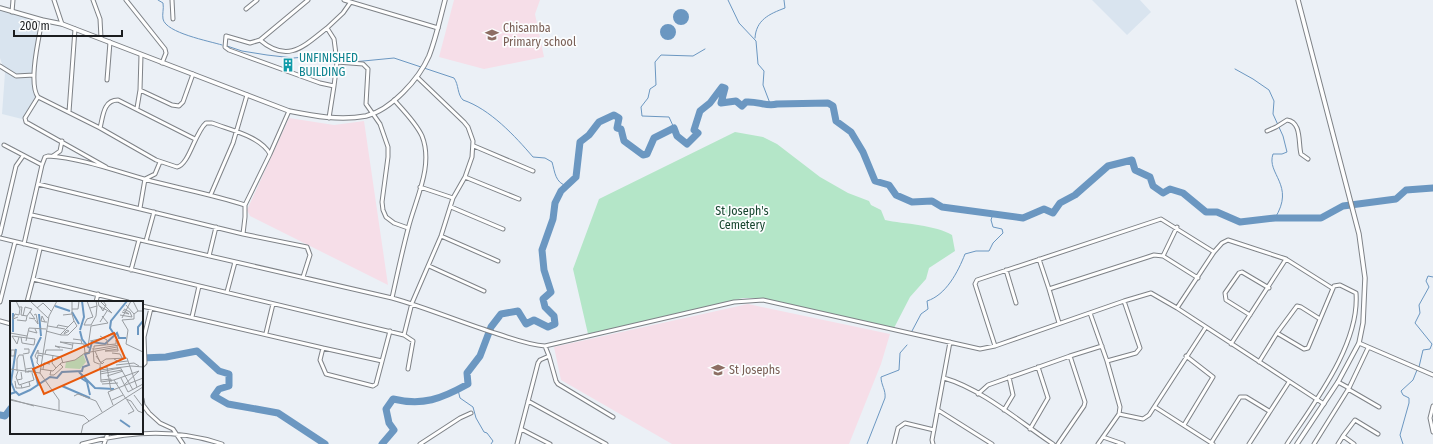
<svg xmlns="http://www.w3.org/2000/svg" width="1433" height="444" viewBox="0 0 1433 444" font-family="'Fira Sans Condensed',sans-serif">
  <rect width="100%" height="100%" fill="#ebf0f6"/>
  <path fill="#d9e4ef" d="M1092,0H1140L1151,12L1127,35Z
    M0,8L39,19L33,73L36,96L22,119L2,114L5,73L0,58Z"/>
  <path fill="#f6dee8" d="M454,0H540L535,14L544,57L484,69L439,57Z
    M289,118L334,125L364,121L388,285L250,216L247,210Z
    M748,304L890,334L881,364L849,444H672L561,380L554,347Z"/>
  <path fill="#b4e6c8" d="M735,132L763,137L777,144L820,177L848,193L869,201L871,205L881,210L885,220C904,224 936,225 952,235L955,251L929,268L926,279L910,297L894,328L757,298H743L588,334L573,269L599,199Z"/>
  <path fill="#6b97c1" d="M673 17a8 8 0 1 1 16 0a8 8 0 1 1-16 0Z
    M660 32a8 8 0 1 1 16 0a8 8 0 1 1-16 0Z"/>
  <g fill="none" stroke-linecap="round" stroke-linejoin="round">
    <path stroke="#6b97c1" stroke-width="1" d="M158,0L163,3C164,9 162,14 163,19C166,33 209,41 222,45
      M728,0L739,23L756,41L758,64L764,71L763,85L771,106
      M755,38C756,20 769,14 785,8L784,0
      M227,46L242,51L267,55L293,58L319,56L350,62
      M353,62L394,58L454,78C459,85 457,94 463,100C490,109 515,136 533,157L545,158L552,162C555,172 555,183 567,186
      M1235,69L1253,79L1269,90L1274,101L1273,114L1283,136L1287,152L1282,154H1273C1266,174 1296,185 1275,218
      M674,128L669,117L642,116L641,107L648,98L650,89L656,85L655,62L661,55L693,56L705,49
      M912,331L921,314L928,309L927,301C946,295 958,272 965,254L976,251H989L993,243L1003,233L1002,229L993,227L991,220L993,214
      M1419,367L1423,350L1430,349L1432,344L1415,323L1420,313L1419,305L1429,287L1426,281L1428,276L1433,277
      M458,390L460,398L473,407L476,418L484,432L487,433L493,441L491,444
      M867,444L885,398C886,390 881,385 881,377L899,370L900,353L907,345
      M1403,444L1400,435L1409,403V398L1403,395L1401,391L1413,380L1417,370"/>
    <path stroke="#6b97c1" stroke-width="7" d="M142,358L166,357L197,351L219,371L229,374V386L219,389L214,396L228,404L278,413L325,444
      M0,415L5,416L11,408
      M382,444L394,430L389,423L386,409L393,399C423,406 441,399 468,384L467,373L480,356L491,327L501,314L518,311L526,324L534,320L548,327L555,324L554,316L545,307L543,299L551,292L544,270L542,250L553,219L555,203L561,191L576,177L580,142L589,135L599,122L614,115L619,118L617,128L621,129L624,141L643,155L647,154L654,138L674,128L677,136L687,144L698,133L694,130L700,111L710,103L722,87L725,88L721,103L736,101L742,106L746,102C758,101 766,107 777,104L828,103L833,106L836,121L851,132L863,152L875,181L889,185L896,195L912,202L932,201L942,207L1023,218L1044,209L1053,213L1060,203L1075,195L1108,166L1132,160L1135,170L1150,177L1153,186L1163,193L1170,189L1183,193L1206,212H1217L1240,222L1275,218H1321L1343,206L1396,199L1406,190L1433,188"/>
    <g stroke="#7e8287" stroke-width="5">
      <path id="minor" d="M54,0L62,24
        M93,0L100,19L101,38
        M126,0L165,49L166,53L162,63
        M172,0L173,19
        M308,0L260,40L250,43L226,36L225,47L229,50L320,83L334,86L329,118
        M344,0L438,28
        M246,9L257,0
        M12,12L13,0
        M42,20C39,38 28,83 38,97L100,128L156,160L177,167C189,165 195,132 206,123H212C230,130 260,136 270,154L245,205
        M260,40C288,64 304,46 327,28
        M337,62L334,39L327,28L343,13L350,3
        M0,66L16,76L34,75
        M107,80L110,42
        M334,86L337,62L363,64L368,69L366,104L380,124L388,147V157L382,202L383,210L386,217L394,223L408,228
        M140,90L172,105L179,106L183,102L193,74
        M38,97L25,118L26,122L106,167
        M137,108L140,90L141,55
        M69,112L75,29
        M100,128C103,117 103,100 118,100L195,139
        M1267,131L1276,127L1287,120C1302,122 1298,143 1301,154L1308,159
        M4,145L42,165
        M474,146L533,171
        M270,154L289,111
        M53,156L60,151L62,141
        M465,177L519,199
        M145,179L155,174L160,162
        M420,187L453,198
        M211,194L233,143L247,95
        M451,207L503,229
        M140,208L145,179
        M32,215L392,298C428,308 462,323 498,334C514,339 529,345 545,346L734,302L763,300L980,349L995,346L1124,301L1151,293L1177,308L1324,404
        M0,234L16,166L23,156
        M243,234L307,247L310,255L303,277
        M441,236L498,261
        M0,238L404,335
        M146,241L154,212
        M24,244L42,165L45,157L48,156C80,158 113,170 144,179C177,188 211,194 245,205V217L243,234L38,184
        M1214,252L1222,243L1228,240L1286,259
        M209,256L216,227
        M1163,256L1177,227
        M1039,259L1049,289
        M429,266L484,291
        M131,270L139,240
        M1006,270L1016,303
        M33,279L40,249
        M227,292L235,262
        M392,298C397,275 402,252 408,229C415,200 434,166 422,136C416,123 404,111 394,100
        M0,302L15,242
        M27,302L33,279L128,302
        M96,302L98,294
        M142,306L323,348L320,360L326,374L373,386L376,384L390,331
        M1090,313L1107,361L1120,407L1119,414L1098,444
        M1250,315L1226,300L1225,293L1239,273L1242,272L1269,288
        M192,317L199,286
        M0,321L11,324
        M1059,323L1049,289L1154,255L1163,256L1198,278
        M266,333L273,304
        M1277,333L1297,306L1301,307L1320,319
        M1359,343L1433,375
        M1231,344L1286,259L1332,288
        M995,346L975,284L977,280L1161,219L1214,252L1177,308
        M323,348L382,361
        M549,356L556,381L558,384L613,417
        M1070,356L1102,346
        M1107,361L1136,353L1140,348L1124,301
        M1259,362L1277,333L1304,349L1308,348L1334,286L1340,285L1356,293C1360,344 1314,403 1287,444
        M142,366L145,363L144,337L151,308
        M408,369L413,341L404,335L412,303L441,236L453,198L465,177L472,157L473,141L468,127L464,122L417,77
        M944,378C982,389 1020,422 1053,444
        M1349,388L1368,348
        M1348,389L1379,407
        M978,394L988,385L1070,356L1085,402L1084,406L1058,444
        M142,399L143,405L149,413L160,423L173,429L183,444
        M528,401L606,444
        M1433,406L1430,418L1433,432
        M1155,407L1213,444
        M938,410L992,444
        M1004,410L1013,395L1009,377
        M1119,414L1143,419L1149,415L1206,327
        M1184,425L1213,377L1186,356
        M521,429L550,444
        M1030,429L1048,398L1038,367
        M1343,436L1355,420L1378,434
        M1103,437L1123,444
        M1211,443L1240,397H1246L1269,411
        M82,444C129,431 175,428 222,444
        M104,444L108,433
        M420,444L460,418L471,413
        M517,444L538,363L540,360L549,356L545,346
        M894,444L898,428L905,423L934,430
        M933,444L932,440L950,342
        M1249,444L1289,382
        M1314,444L1349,388L1338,382
        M1338,444L1343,436L1354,444"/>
    </g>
    <g stroke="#7e8287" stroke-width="5.5">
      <path id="tertiary" d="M0,8L42,20L62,24L289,111C314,116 340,121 366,116C391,110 419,79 429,56C436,38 440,19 445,0
        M1297,444L1338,382L1359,343L1363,323L1365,278L1359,234L1298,0"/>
    </g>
    <use href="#minor" stroke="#fff" stroke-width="3"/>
    <use href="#tertiary" stroke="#fff" stroke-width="3.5"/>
  </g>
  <defs>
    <g id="school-bare" transform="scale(1.08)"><path d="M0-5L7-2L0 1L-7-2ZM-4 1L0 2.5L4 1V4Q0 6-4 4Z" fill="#8d6e63" stroke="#fcfdfe" stroke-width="2.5" paint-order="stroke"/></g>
    <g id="building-bare" transform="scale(1.08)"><path d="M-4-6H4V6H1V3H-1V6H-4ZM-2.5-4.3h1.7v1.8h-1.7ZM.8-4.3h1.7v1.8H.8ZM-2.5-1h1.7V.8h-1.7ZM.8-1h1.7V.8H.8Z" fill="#0f9aa8" stroke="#fcfdfe" stroke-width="2.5" paint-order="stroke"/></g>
    <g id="university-bare" transform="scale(1.08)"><path d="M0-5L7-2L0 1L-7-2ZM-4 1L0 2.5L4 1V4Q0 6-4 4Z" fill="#8d6e63" stroke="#fcfdfe" stroke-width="2.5" paint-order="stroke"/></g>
  </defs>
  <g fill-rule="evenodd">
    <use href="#school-bare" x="492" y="35"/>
    <use href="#building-bare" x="288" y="65"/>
    <use href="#university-bare" x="718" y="370"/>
  </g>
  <g text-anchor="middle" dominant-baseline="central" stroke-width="3.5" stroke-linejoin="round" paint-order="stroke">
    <g font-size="12" fill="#785e54" stroke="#fcfdfe" text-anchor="start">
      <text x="503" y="28">Chisamba<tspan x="503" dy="14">Primary school</tspan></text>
      <text x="729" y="370">St Josephs</text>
    </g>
    <g font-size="12" fill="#0d838f" stroke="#fcfdfe" text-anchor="start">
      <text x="299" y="58">UNFINISHED<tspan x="299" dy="14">BUILDING</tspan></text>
    </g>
    <g font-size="12" fill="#17462f" stroke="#fcfdfe">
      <text x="742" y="211">St Joseph's<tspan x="742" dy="14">Cemetery</tspan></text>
    </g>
  </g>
  <g transform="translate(10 301)">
    <rect width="133" height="133" fill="#ebf0f6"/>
    <path d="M73,53L76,61L70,68L55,67L56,61L65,59Z" fill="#b4e6c8"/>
    <path fill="none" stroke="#6b97c1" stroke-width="2" d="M45,5L60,10M62,11L69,23M29,13L31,35M70,29L74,16L72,0M70,30L72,38L79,47M3,31V12M104,33L100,27L101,20L117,0M128,34V26L133,20M69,71L85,87L104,88M72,75L71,77L77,81L80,94M28,83L21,56L31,36M52,85L80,97M5,91L1,81L6,48M0,93L6,91L9,94L20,89L40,76L47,77L52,71L72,70L73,66L79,64L75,53L79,52L82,41L95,43L107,32L109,37H116M110,119L120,126"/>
    <path fill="none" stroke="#989ca0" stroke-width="1" d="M6,0L10,8L9,14L5,13L3,18L8,16M20,0L38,17M47,0L39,15L30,72L49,99V110M62,0V13M77,0L83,16M88,0L89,5L102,12L90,0M123,0L128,10H133M116,4L124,13L128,10M90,5L93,10L96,4L93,0M9,6H12L11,14L17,15L22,8M27,7L33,2L41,10M80,7L87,5L86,0M62,8H68L69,0M112,11L119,13L113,9M24,14L26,13L28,23L25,19M53,14L62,13L64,20M110,14L122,16L120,11L114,8M13,15L15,6L22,8M83,16L77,18L74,24H81L86,15L87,5M19,17L25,18L20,11M112,17L121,0M7,19L16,20L17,15M112,19L118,29L116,43L133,51M112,19L124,18V13M35,21L32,15L31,20L35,21H37M90,21L97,10M38,25L55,28M81,25L98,22L92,15M47,26L48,24L58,26M57,29L59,30L54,33L55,31ZM19,30L27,32L25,28M36,30L51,34H58L67,25L64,20L50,34M0,32L17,35M2,35L25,38L24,44L12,42L11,36M2,35L7,43L9,36M90,35L97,39L98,44M63,38L71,39L72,43M16,40L19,27L36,28M80,40L94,37L102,32M62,44L50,41L63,42M107,45L108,49V50H95L108,48M78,46L81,25M50,47L45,45L62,48L63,42L74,43L75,52M83,47L84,61L89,63M85,48L109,44M84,49V45L106,43V39L108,44M85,50L90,61M28,52L51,56L53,62M102,52L110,53L112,57M13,53L19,52V48H14M35,53L36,49H53M43,54L42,62L46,67M0,55H4L5,49H1V55M86,55L92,63L94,61M27,58L25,55L28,49V53M104,58L109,61L118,60M106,64L124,62L129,65M30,65L27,62L28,54L32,55M110,66L123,89M89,67L97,66L101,90M0,68L30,72M16,68L22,67L24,70H18V72M30,68L43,70L51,62L65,59L75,52L107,46M33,68L34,62L40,63M41,69L40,74H44L53,66L50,63M90,69L121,65L133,66M7,70V58L9,54H13L16,72M8,70L6,76L9,84L24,79L22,72M90,71L110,67M90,73L112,69M97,75L113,70M111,77L118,91L133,83M7,79L12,78L11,71M91,79L101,78V81M104,79L129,70L114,84M5,80L6,87H12M92,83L108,82M11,84L12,87L20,85L19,81M127,86L117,57L96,58L90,62L91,81L104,79L116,98L121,100L128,110L133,112M124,94L133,106M64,95L68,93L86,100L92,111M0,98L24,105M0,99L74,115L79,120M102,99L113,94M117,99L124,110L118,113M103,104L98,91L133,77M71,133L73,124L133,86"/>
    <path fill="#e8590c" fill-opacity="0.15" stroke="#e8590c" stroke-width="2" d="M104,32L115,57L34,93L23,68Z"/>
    <rect width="133" height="133" fill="none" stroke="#1b1d1f" stroke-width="2"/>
  </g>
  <path d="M14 30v6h108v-6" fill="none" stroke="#1b1d1f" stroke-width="2"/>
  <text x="20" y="30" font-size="12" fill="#1b1d1f" stroke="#fcfdfe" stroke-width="3" paint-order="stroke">200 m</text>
</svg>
